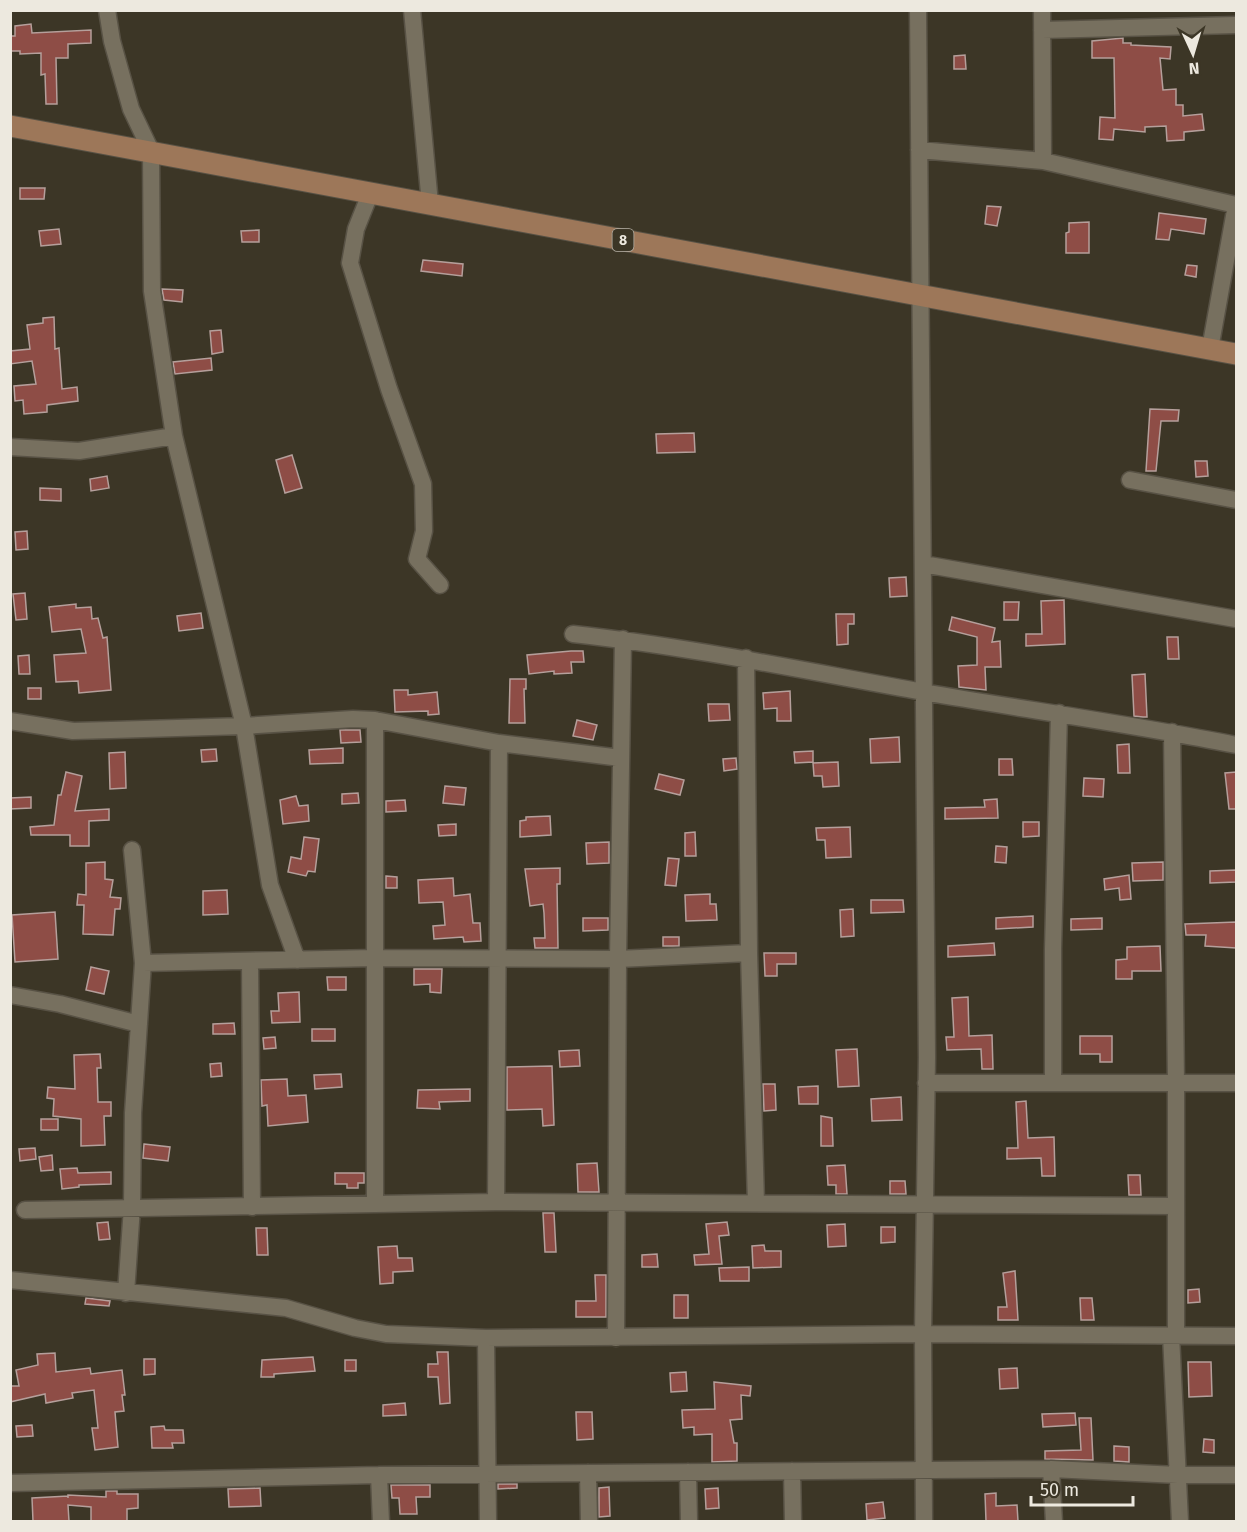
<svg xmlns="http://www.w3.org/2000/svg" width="1247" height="1532" viewBox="0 0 1247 1532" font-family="'Fira Sans',sans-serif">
  <rect width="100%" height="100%" fill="#3c3626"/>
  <path fill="#8e4d46" stroke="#b59f9b" stroke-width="1.5" d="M31,24L32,33L91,30V43L68,44V58H56L57,104H46L45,74L41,75V53L20,54V51H10V36H15V26Z
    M1123,38V43H1131V45L1171,47L1170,59L1160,58L1163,90L1176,89V105H1183V116L1202,114L1204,130L1184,132V140L1167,141L1166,126L1145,127V132L1114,129L1113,140L1099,139L1100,117L1115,118L1114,58H1092V41Z
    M965,55L966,69H954V56Z
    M20,188H45L44,199H20Z
    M987,206L1001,207L997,226L985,224Z
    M1159,213L1206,219L1204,234L1171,229L1169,240L1156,239Z
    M1089,222V253H1066V233L1069,232V223Z
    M59,229L61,244L41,246L39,231Z
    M259,230V242H242L241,231Z
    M423,260L463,264L462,276L421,271Z
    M1187,265L1197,266L1196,277L1185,275Z
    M162,289L183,290L182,302L164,300Z
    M54,317L55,349L59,348L62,389L77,387L78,401L47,405V412L24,414L23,400L15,401L14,386L36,384L32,361L10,364V351L30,349L27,325L43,323V318Z
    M221,330L223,352L212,354L210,331Z
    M211,358L212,370L175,374L173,362Z
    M1150,409L1179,410L1178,421H1161L1156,471H1146Z
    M694,433L695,452L657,453L656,434Z
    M292,455L302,488L285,493L276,460Z
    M1195,461H1207L1208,476L1196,477Z
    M107,476L109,488L91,491L90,479Z
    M40,488L61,489V501L40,500Z
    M27,531L28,549L16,550L15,532Z
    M906,577L907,596L890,597L889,578Z
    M25,593L27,619L16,620L13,594Z
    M1064,600L1065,644L1026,646V634H1042L1041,601Z
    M1004,602H1019L1018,620H1004Z
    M76,604V608L91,607L92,619L98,618L103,638L107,637L111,690L79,693L78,681L56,682L54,655L86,653L81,629L52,632L49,607Z
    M201,613L203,628L179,631L177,616Z
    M836,614H854V624H848V644L837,645Z
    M952,617L995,628L992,642L1000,641L1001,667H985L986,690L959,687L958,666L977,665V637L949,630Z
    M1167,637H1178L1179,659H1168Z
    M571,651H583L584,662H571L572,673L554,674V671L529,674L527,655Z
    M29,655L30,674H19L18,656Z
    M1145,674L1147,717H1143L1134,716L1132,675Z
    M510,679H526V689H524L525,723H509Z
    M28,688H41V699H28Z
    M394,690H408V695L437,692L439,714L428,715V711L395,712Z
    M790,691L791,721H777V708L764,709L763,693Z
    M708,704H729L730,720L709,721Z
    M577,720L597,725L593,740L573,736Z
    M340,730H360L361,742L341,743Z
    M899,737L900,762L871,763L870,739Z
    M1129,744L1130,773H1118L1117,745Z
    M343,748V763L310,764L309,750Z
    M216,749L217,761L202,762L201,750Z
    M813,751V762L795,763L794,752Z
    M125,752L126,788L110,789L109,753Z
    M736,758L737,769L724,771L723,759Z
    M999,759H1012L1013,775H999Z
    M838,762L839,786L823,787L822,776H814L813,763Z
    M66,772L82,776L75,811L109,809V820L89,821V846H70V835H31L30,827L54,825L58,795H61Z
    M1236,772V809H1229L1225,773Z
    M659,774L684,780L680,795L655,789Z
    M1084,778L1104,779L1103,797L1083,796Z
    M445,786L466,788L464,805L443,803Z
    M358,793L359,803L342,804V794Z
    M296,796L299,806L308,805L309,821L283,824L280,800Z
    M31,797V808L10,809V798Z
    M997,799L998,818L945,819V808L985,807L984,800Z
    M405,800L406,811L386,812V801Z
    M550,816L551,835L520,837V821L526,820V817Z
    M1023,822H1039V836L1023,837Z
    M456,824V835L439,836L438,825Z
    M850,827L851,857L826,858L825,840H817L816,828Z
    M695,832L696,856H685V833Z
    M304,837L319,839L315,872L308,871L306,876L288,872L291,857L301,859Z
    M609,842V863L587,864L586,843Z
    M996,846L1007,847L1006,863L995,862Z
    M668,858L679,859L676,886L665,885Z
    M105,862V879L113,880L110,897L121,898L120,909H115L113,935L83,934L84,905H77L78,894L86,895V863Z
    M1163,862V880L1133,881L1132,863Z
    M560,868V884H557L558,948H535L534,938H545L544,913L543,904L530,906L525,869Z
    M1236,870V882L1210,883V871Z
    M1129,875L1131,899L1120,900L1119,888L1105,890L1104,879Z
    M386,876L397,877V888H386Z
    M453,878L454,896L470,894L473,923H480L481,941L464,942L463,937L434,939L433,926L445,925L443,902L419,903L418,880Z
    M227,890L228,914L203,915V891Z
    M710,894V904H716L717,920L686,921L685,895Z
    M871,900H903L904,912L871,913Z
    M853,909L854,936L841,937L840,910Z
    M55,912L58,959L15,962L12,915Z
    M1033,916V927L996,929V918Z
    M583,918H608V930L583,931Z
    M1102,918V929L1071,930V919Z
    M1236,922V948L1205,946L1206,935H1186L1185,924Z
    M663,937H679V946H663Z
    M994,943L995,955L948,957V946Z
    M1160,946L1161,971H1132V979H1116V960L1127,959V947Z
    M764,953H796V964H777V976H765Z
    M91,967L109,971L104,994L86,990Z
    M414,969H442L441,993L430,992V984L414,985Z
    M327,977H346V990H328Z
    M299,992L300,1022L272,1023L271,1011H279L278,993Z
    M968,997L969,1036L992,1035L993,1069H982L981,1049L947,1050L946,1037H954L952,998Z
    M234,1023L235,1034H213V1024Z
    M312,1029H335V1041H312Z
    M1080,1036H1112V1062H1100V1054H1080Z
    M275,1037L276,1048L264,1049L263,1038Z
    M857,1049L859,1086L838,1087L836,1050Z
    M579,1050L580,1066L560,1067L559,1051Z
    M100,1054L101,1068H97L98,1102H111V1116H104L105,1145L81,1146V1119L53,1116L54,1099L47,1098L48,1087L75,1089L74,1055Z
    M221,1063L222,1076L211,1077L210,1064Z
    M552,1066L554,1125L543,1126L542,1109L507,1110V1067Z
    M341,1074L342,1087L315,1089L314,1075Z
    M287,1079L288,1096L306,1095L308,1122L268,1126L267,1105L262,1106L261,1080Z
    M763,1084H775L776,1110L764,1111Z
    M818,1086V1104H799L798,1087Z
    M470,1089V1101L439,1102L440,1109L417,1108L418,1090Z
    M901,1097L902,1120L872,1121L871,1099Z
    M1026,1101L1028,1138L1054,1137L1055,1176H1042L1041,1158L1007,1159V1148H1018L1016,1102Z
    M821,1116L832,1118L833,1146H821Z
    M41,1119H58V1130H41Z
    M144,1144L170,1147L168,1161L143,1158Z
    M35,1148L36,1159L20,1161L19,1149Z
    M52,1155L53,1170L41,1171L39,1157Z
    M597,1163L599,1192H578L577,1164Z
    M845,1165L847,1194H836V1185H828L827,1166Z
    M77,1168L78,1173L111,1172V1184L79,1185V1187L62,1189L60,1169Z
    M335,1173H364V1183H358V1188H347V1184H335Z
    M1128,1175H1140L1141,1195H1129Z
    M890,1181H905L906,1194H890Z
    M543,1213H554L556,1252H545Z
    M108,1222L110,1239L99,1240L97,1223Z
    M727,1222L729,1235L719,1236L722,1264L695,1265L694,1255L709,1254L706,1224Z
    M845,1224L846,1246L828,1247L827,1225Z
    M881,1227H895V1242L881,1243Z
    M256,1228H267L268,1255H257Z
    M764,1245L765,1251H781V1267L753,1268L752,1246Z
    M397,1246L398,1258H412L413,1271L393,1272V1283L380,1284L378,1247Z
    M657,1254L658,1267H642V1255Z
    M749,1267V1281H720L719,1268Z
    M1015,1271L1018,1320H998V1307H1007L1003,1273Z
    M595,1275H606V1317H576V1301H596Z
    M1199,1289L1200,1302L1188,1303V1290Z
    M674,1295H688V1318H674Z
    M86,1298L110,1301L109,1306L85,1304Z
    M1080,1298H1092L1094,1320H1081Z
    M437,1352H448L450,1403L440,1404L438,1377H428V1364H438Z
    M55,1353L56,1372L90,1368L91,1374L122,1370L125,1395H122L124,1411L115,1412L118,1447L95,1450L92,1428H98L94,1390L72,1393L73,1398L46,1403L45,1394L10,1402V1386H19L16,1370L38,1365L37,1354Z
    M313,1357L315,1371L274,1374V1377H261L262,1360Z
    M144,1359H155V1374L144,1375Z
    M345,1360H356V1371H345Z
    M1188,1362H1211L1212,1396L1189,1397Z
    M1017,1368L1018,1388L1000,1389L999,1369Z
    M686,1372L687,1391L671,1392L670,1373Z
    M714,1382L751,1386L750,1396L741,1395L742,1419L730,1420L734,1443H737V1461L712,1462V1434L694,1435V1427L683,1428L682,1410L715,1409Z
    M405,1403L406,1415L383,1416V1405Z
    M576,1412H592L593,1439L577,1440Z
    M1075,1413L1076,1425L1043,1427L1042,1414Z
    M1079,1418H1091L1093,1460L1045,1459V1451L1081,1450Z
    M32,1425L33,1436L17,1437L16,1426Z
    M164,1426L165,1430H183L184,1443H172L173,1448H152L151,1427Z
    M1204,1439L1214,1440V1453L1203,1452Z
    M1114,1446L1129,1447V1462L1114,1461Z
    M498,1484H517V1488L498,1489Z
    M391,1485H430V1497H416L417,1514H400L399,1498H392Z
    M609,1487L610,1516L599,1517V1488Z
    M260,1488L261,1506L229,1507L228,1489Z
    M718,1488L719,1508L706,1509L705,1489Z
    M106,1491H117V1494H138V1508L127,1509V1521H91V1507L68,1505L69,1521H33L32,1498L68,1496V1498V1495L106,1497Z
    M996,1493V1506L1017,1505L1018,1521H986L985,1494Z
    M883,1502L885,1518L867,1520L866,1504Z"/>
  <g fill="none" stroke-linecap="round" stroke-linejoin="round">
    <g stroke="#585245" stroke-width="19">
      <path id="minor" d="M107,10L112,41L131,109L151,151L152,291L174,436L244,726L270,885L297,960
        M412,10L430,204
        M918,10L927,1057L923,1334L924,1522
        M1042,10L1043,161
        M1042,30L1236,25
        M919,150L1043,161L1236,205
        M370,194L356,229L350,263L389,389L423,484L424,531L417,559L440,585
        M1210,349L1236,205
        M10,447L79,451L174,436
        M1130,480L1236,500
        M923,564L1236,619
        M573,634C691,647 806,671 923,692C1027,710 1132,724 1236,745
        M746,658L749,953L756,1203
        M375,720V1204
        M10,721L73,731L111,730L244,726L353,719L375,720L499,743L621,758
        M1172,732L1176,1083V1335
        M250,961L252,1207
        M143,963L374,958L618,959L749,953
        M10,995L60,1004L139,1024
        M926,1083H1236
        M1053,1083V949L1059,713
        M496,1202L499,743
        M25,1210L496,1202L1175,1206
        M10,1280L286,1308L355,1328L386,1334L486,1338L923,1334L1236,1336
        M126,1293L132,1207L133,1113L143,963L132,850
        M1171,1335L1180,1522
        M486,1338L488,1522
        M616,1338L618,959L623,639
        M1051,1469L1054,1522
        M792,1471L793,1522
        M688,1472L689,1522
        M588,1473L589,1522
        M379,1475L381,1522
        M10,1483L379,1475L1051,1469L1178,1475H1236"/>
    </g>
    <g stroke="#585245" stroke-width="23">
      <path id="major" d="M10,126L1236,354"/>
    </g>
    <use href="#minor" stroke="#77705f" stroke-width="16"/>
    <use href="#major" stroke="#9d7759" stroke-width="21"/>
  </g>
  <g text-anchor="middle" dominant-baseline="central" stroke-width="4.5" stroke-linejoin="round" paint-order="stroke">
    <rect fill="#3c3626" stroke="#b8b3a8" stroke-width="1.5" x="612.5" y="229" width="21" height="22" rx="4.5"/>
    <g font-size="14" font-weight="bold" fill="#ede9df">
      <text x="623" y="240">8</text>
    </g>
  </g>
  <rect width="1247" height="1532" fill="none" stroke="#ede9df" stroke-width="24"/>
  <g transform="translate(1193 54) rotate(176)" stroke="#3c3626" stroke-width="4.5" paint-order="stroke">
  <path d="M0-4.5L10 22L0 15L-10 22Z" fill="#ede9df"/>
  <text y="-9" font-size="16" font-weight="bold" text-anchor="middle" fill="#ede9df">N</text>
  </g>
  <path d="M1031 1496v9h102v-9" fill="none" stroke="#ede9df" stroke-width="3"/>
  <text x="1040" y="1496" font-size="18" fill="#ede9df" stroke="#3c3626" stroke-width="4.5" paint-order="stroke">50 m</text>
</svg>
